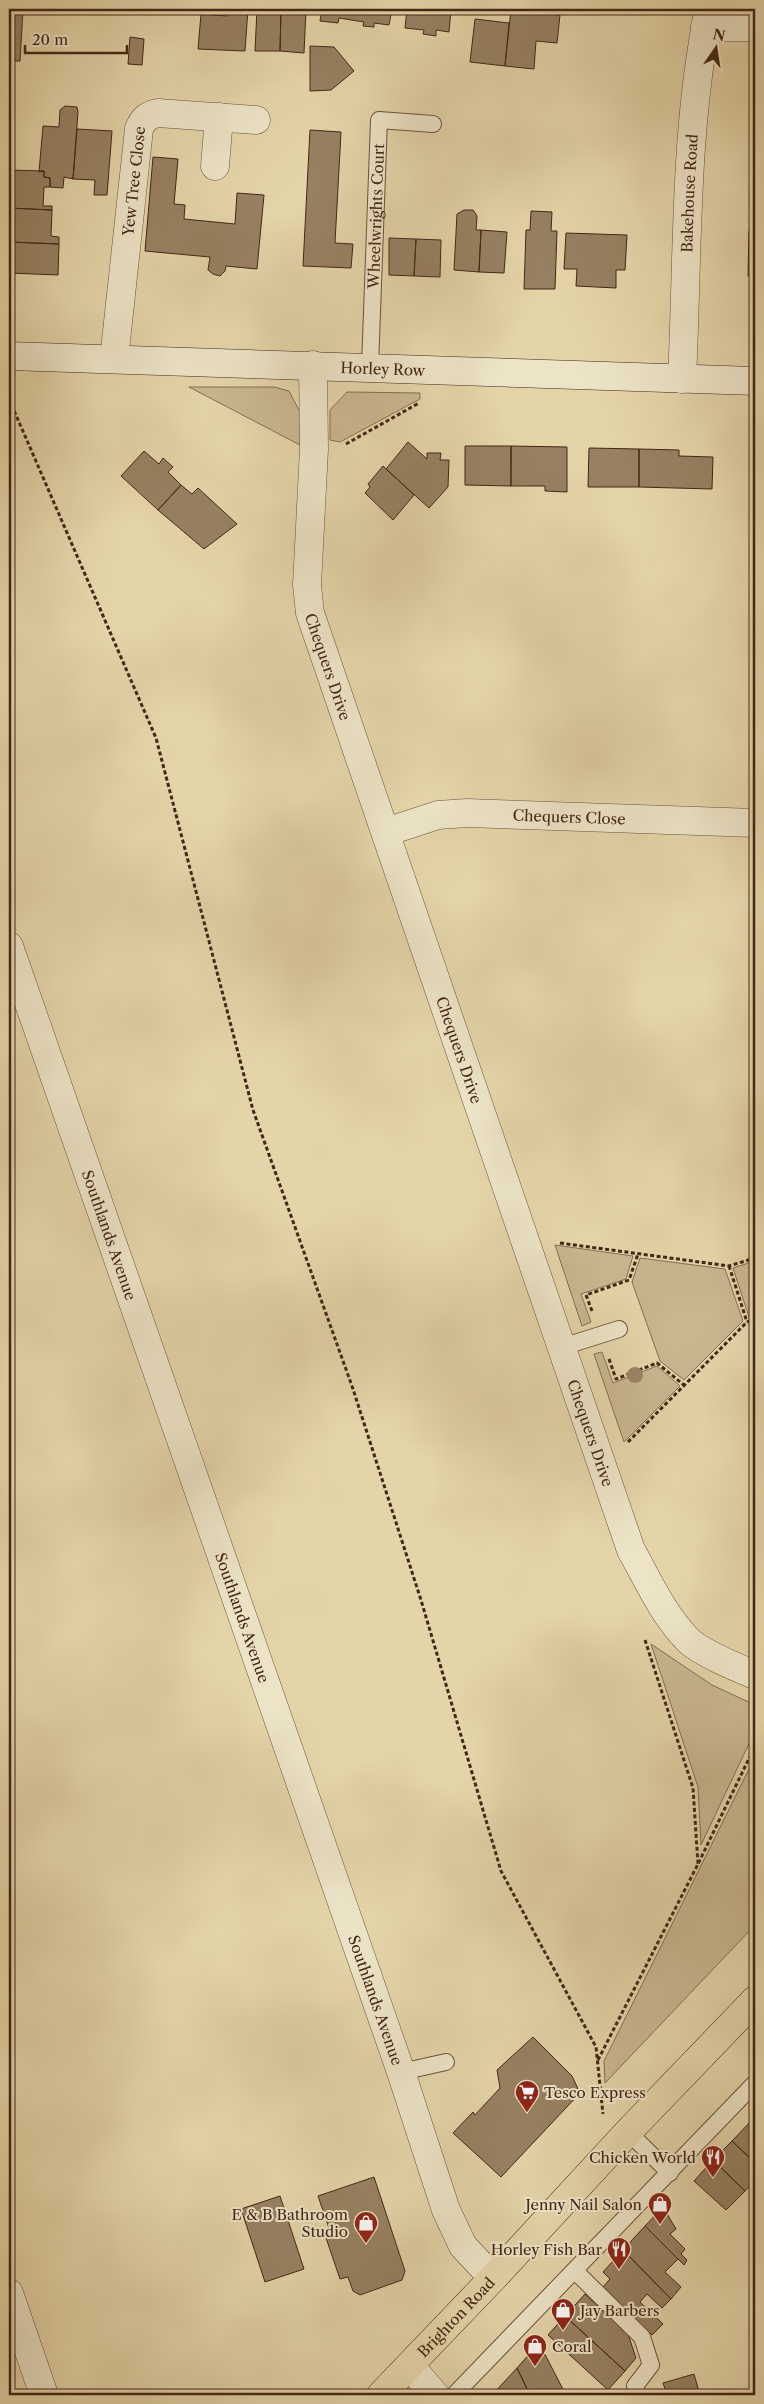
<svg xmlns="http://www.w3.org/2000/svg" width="764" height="2404" viewBox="0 0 764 2404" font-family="'Libre Caslon Text',serif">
  <rect width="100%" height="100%" fill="#e4d5a9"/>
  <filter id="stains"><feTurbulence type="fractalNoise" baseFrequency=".004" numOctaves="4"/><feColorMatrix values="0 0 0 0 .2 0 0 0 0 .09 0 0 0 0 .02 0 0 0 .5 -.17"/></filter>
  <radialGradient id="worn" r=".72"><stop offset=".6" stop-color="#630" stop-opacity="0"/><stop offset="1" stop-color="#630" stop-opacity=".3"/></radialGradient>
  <path fill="#c9b790" stroke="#866e53" d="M189,387H274L289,391L301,414L300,445Z
    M347,392L420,393V399L340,442L330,440V410Z
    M555,1245L633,1256L626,1279L581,1294L591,1322L582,1326Z
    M640,1258L725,1269L743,1321L684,1380L660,1361L632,1282Z
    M755,1261V1315L749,1317L733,1268Z
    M602,1352L613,1383L657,1366L680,1386L624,1442L594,1354Z
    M651,1644L712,1685L755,1705V1731L701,1845L698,1787Z
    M755,1757V1925L605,2083L604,2061Z"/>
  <path fill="#978162" stroke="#442616" d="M9,9H23L20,61H13L12,72H9Z
    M136,9H167V13L136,12Z
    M227,9H248L245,51L198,49L201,14L227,16Z
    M257,9H281L280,51H255Z
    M281,9H306L304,53L280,51Z
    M322,9H392L389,25L374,23V27L363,26L364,22L339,18L338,23L320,21Z
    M407,9H451L449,32L436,30V36L423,34L424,30L405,28Z
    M511,9L560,15L557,43L536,41L534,69L505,66Z
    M571,9H636V13L571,11Z
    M475,19L509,23L505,66L470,62Z
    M130,37L144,39L142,65L128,64Z
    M310,46L334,47L354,71L331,90L310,91Z
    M65,106L77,107L78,112L73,179L64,177L63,188L50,187V178L44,177V171L39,172L43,126L59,127L60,110Z
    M77,129L112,131L107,195H94L95,180L73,179Z
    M310,130L341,132L335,243L353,244L351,268L303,266Z
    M153,157L178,159L174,204L185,205L184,219L235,224L237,193L264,195L257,269L226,266L225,271L220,276L213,274L208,270L210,257L145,251Z
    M9,170L44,171V177L50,178V187H44L43,206H52V210L9,208Z
    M9,208L52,210L51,236L59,237V244L9,242Z
    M464,210H473L477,216L476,230H481L479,272L454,270L457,214Z
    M531,211L552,212L551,231H557L555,289H524L526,230H530Z
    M481,230L507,232L504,273L479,272Z
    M749,231H755V276H748Z
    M566,233L627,235L625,270H616V288L576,286L577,269H564Z
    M389,238L416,239L414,276L389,275Z
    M416,239L441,240L440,277L414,276Z
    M10,242L59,244L58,275L9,273Z
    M408,442L427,459V453H441L440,460H449L448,487L429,508L386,469Z
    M465,446H511V486L465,485Z
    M511,446L567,447V492L545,491V486H511Z
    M589,448L639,449V487H588Z
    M639,449L679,450V456L713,457L712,489L639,487Z
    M144,451L159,464L163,458L173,467L168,472L181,485L158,510L121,476Z
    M383,466L414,495L393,520L365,493L370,487L368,484Z
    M181,485L192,494L198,488L237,524L204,549L158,510Z
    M533,2037L572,2076L580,2093L501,2177L453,2133L473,2112L475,2115L500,2088L497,2070Z
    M752,2120L755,2123V2163L732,2141Z
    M732,2141L755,2163V2180L745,2191L713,2160Z
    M713,2160L745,2191L726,2210L694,2181Z
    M374,2177L405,2271L402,2280L360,2295L353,2291L348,2277L340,2279L324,2232L330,2231L318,2196Z
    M280,2196L304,2269L265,2282L241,2209Z
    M663,2207L676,2229L670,2234L685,2249L681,2254L687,2260L684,2265L645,2226Z
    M645,2226L678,2259L665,2272L681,2287L671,2299L623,2250Z
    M623,2250L671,2299L662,2308L647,2294L640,2302L663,2324L652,2335L602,2288L610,2279L603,2272Z
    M585,2294L628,2334L636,2358L625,2371L565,2316Z
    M565,2316L625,2371L608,2390L548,2335Z
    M539,2343L566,2395H530L517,2368Z
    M517,2368L530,2395H492Z
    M694,2374L700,2395H667L663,2383Z"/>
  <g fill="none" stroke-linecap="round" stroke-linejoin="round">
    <g stroke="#6c523b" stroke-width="18">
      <g id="lane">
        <path id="s1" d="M370,367L379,120L433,124"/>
        <path d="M562,1347L619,1329"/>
        <path d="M401,2072L446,2062"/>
        <path d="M628,2132L670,2173"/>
        <path d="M575,2271L642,2337L651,2365L635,2386L638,2395"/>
        <path d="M454,2395L755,2083"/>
      </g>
    </g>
    <g stroke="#6c523b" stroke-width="29">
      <g id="street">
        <path d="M705,27H755"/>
        <path d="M215,166L219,117"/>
        <path id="s2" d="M114,359L139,129C143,119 148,115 158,113L256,120"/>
        <path id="s3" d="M313,365L314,449L307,585L310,613L631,1550C648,1580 662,1613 687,1639C699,1652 738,1668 755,1675"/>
        <path id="s4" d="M682,379C688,255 684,131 709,9"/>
        <path id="s5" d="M386,832L438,815L467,813L755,823"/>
        <path id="s6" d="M9,946L401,2072L446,2210L463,2246L493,2278"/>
        <path d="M9,2293L44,2395"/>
        <path d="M410,2366L435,2395"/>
      </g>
    </g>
    <g stroke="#442616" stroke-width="29">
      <g id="secondary">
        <path id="s7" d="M9,356L755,381"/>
      </g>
    </g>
    <g stroke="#442616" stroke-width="29">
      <g id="primary">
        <path id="s8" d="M381,2395L493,2278L628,2132L755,2000"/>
      </g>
    </g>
    <path stroke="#442616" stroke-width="3" stroke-dasharray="4 2.5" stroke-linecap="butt" d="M9,399L156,738L253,1110L352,1386L421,1600L501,1871L596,2047L603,2114
      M346,444L419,403
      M560,1243L729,1266L755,1258
      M729,1266L747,1322
      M592,1311L586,1295L629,1280L638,1254
      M609,1359L616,1379L657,1363L684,1385
      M628,1442L747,1322L755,1319
      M645,1640L693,1788L698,1864
      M598,2060L698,1864L755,1746"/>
    <use href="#lane" stroke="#ede4c7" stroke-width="16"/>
    <use href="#street" stroke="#ede4c7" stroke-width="28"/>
    <use href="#secondary" stroke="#ede4c7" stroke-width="28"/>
    <use href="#primary" stroke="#e4d5a9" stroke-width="28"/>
  </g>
  <circle fill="#9b8565" cx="635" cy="1375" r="8"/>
  <defs>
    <g id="supermarket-pin" transform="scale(1.25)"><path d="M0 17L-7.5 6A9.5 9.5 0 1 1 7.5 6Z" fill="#8f2418" stroke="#ede4c7"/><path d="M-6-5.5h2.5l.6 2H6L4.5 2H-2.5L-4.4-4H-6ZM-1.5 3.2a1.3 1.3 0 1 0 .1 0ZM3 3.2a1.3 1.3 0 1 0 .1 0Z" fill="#fff"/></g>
    <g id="restaurant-pin" transform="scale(1.25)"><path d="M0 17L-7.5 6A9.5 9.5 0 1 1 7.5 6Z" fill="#8f2418" stroke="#ede4c7"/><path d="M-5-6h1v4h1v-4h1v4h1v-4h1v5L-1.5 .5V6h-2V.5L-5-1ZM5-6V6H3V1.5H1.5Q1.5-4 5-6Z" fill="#fff"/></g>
    <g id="shop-pin" transform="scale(1.25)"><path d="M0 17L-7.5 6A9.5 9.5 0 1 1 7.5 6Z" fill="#8f2418" stroke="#ede4c7"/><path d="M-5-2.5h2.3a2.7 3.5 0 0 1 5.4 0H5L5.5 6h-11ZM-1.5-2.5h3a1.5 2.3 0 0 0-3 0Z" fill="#fff"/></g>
  </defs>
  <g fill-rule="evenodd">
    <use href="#supermarket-pin" x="527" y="2092"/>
    <use href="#restaurant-pin" x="713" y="2157"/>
    <use href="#shop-pin" x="660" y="2204"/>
    <use href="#shop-pin" x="366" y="2223"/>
    <use href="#restaurant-pin" x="619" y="2249"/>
    <use href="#shop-pin" x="563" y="2310"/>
    <use href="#shop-pin" x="535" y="2346"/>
  </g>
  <g text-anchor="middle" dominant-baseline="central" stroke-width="4" stroke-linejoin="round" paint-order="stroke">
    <g font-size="15" fill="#442616" stroke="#ede4c7">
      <text stroke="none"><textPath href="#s2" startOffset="179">Yew Tree Close</textPath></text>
      <text stroke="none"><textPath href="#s4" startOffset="186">Bakehouse Road</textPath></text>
      <text stroke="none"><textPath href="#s1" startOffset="151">Wheelwrights Court</textPath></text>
      <text stroke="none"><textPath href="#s7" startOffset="374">Horley Row</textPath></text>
      <text stroke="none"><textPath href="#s3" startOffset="305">Chequers Drive</textPath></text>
      <text stroke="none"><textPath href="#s5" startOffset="186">Chequers Close</textPath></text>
      <text stroke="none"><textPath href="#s3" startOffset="710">Chequers Drive</textPath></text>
      <text stroke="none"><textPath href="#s6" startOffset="306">Southlands Avenue</textPath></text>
      <text stroke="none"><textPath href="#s3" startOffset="1115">Chequers Drive</textPath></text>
      <text stroke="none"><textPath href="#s6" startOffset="711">Southlands Avenue</textPath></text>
      <text stroke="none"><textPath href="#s6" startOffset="1116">Southlands Avenue</textPath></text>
      <text stroke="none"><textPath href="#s8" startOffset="108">Brighton Road</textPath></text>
    </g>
    <g font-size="15" fill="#442616" stroke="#ede4c7" text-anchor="end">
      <text x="544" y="2092" text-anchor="start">Tesco Express</text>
      <text x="696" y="2157">Chicken World</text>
      <text x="642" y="2204">Jenny Nail Salon</text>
      <text x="348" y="2214">E &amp; B Bathroom<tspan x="348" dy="17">Studio</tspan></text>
      <text x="602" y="2249">Horley Fish Bar</text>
      <text x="580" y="2310" text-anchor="start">Jay Barbers</text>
      <text x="552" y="2346" text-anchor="start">Coral</text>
    </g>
  </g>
  <rect width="764" height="2404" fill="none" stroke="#e4d5a9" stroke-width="30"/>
  <rect x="10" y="10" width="744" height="2384" fill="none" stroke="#442616" stroke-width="2.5"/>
  <rect x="15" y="15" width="734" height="2374" fill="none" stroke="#442616"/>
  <g transform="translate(716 48) rotate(13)" stroke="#ede4c7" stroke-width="4" paint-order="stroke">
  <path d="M0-4L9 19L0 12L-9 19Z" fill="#442616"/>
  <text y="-8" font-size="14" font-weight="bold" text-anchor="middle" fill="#442616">N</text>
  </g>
  <path d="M25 45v8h102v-8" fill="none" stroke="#442616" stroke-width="2.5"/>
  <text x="32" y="45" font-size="15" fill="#442616" stroke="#ede4c7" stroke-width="4" paint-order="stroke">20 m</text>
  <rect width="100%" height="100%" filter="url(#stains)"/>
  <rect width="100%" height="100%" fill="url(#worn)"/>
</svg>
